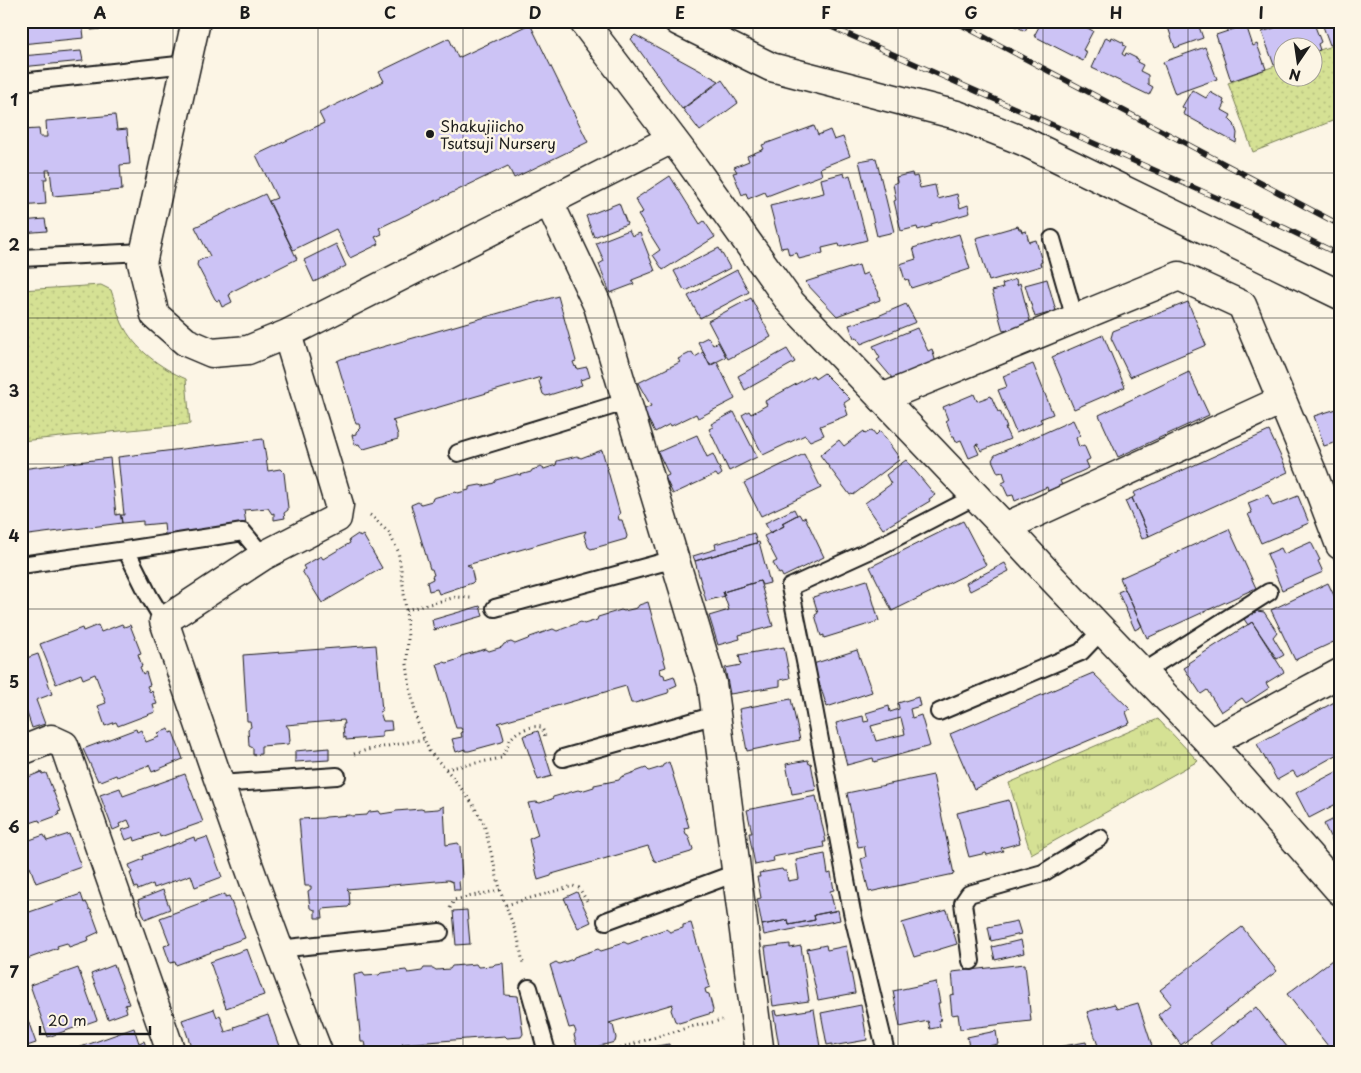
<svg xmlns="http://www.w3.org/2000/svg" width="1361" height="1073" viewBox="0 0 1361 1073" font-family="'Playpen Sans',sans-serif">
  <defs>
    <pattern id="grass-tufts" width="24" height="20" patternUnits="userSpaceOnUse" patternTransform="scale(1.25)"><rect width="24" height="20" fill="#d5e194"/><path d="M3 7l-1-3M5 7V3M7 7l1-3M15 17l-1-3M17 17v-4M19 17l1-3" fill="none" stroke="#b6c07f"/></pattern>
    <pattern id="park-dots" width="8" height="8" patternUnits="userSpaceOnUse" patternTransform="scale(1.25)"><rect width="8" height="8" fill="#d5e194"/><path d="M2 2h.1M6 6h.1" fill="none" stroke="#b6c07f" stroke-width="1.8" stroke-linecap="round"/></pattern>
  </defs>
  <rect width="100%" height="100%" fill="#fcf5e5"/>
  <filter id="ink" filterUnits="userSpaceOnUse"><feTurbulence type="fractalNoise" baseFrequency=".02" numOctaves="2"/><feDisplacementMap in="SourceGraphic" scale="10" xChannelSelector="R" yChannelSelector="G"/><feConvolveMatrix kernelMatrix="1 2 1 2 8 2 1 2 1" color-interpolation-filters="sRGB"/></filter>
  <g filter="url(#ink)">
    <path fill="url(#grass-tufts)" stroke="#787e58" d="M1158,719L1198,761L1031,854L1009,783Z"/>
    <path fill="url(#park-dots)" stroke="#787e58" d="M1340,43V118L1253,152L1228,83L1283,63L1284,78H1314V52Z
      M101,285L111,290C115,301 117,313 122,323C134,349 161,368 186,379L190,424L21,441V290Z"/>
    <path fill="#ccc3f5" stroke="#1c1c1c" fill-rule="evenodd" d="M21,21H82L84,38L21,44Z
      M90,21H160V24L91,30Z
      M1006,21H1030L1025,31Z
      M1042,21H1075L1093,31L1083,50L1087,52L1083,61L1034,36Z
      M1166,21H1197L1203,38L1175,48Z
      M1302,21H1313L1321,42L1318,44L1320,50L1314,52V48H1284V62L1274,65L1262,32L1292,22L1293,25Z
      M1321,21H1340V41L1330,45Z
      M530,24L588,142L514,178L508,166L379,228L382,234L375,237L379,244L350,258L336,229L293,250L269,201L277,198L256,155L324,123L319,113L384,81L379,72L449,38L458,58Z
      M1246,25L1253,46L1257,44L1266,69L1231,81L1216,35Z
      M635,35L719,81L682,109L631,39Z
      M1106,37L1111,40L1112,37L1124,43L1123,45L1126,46L1122,54L1125,56L1126,53L1138,59L1137,62L1143,65L1140,71L1148,75V84L1153,87L1149,95L1092,68Z
      M1205,47L1217,79L1175,94L1163,62Z
      M81,51L83,61L21,67V56Z
      M722,80L738,103L700,131L683,109Z
      M1192,90L1206,98L1210,92L1224,100L1223,103L1225,104L1222,110L1231,115L1229,119L1234,124L1237,133L1236,143L1183,114L1185,109L1182,107Z
      M115,115L117,130L127,129L130,164L120,165L122,190L53,196L50,170H46L47,179H44L46,204L21,206V130L39,129L40,137H47L46,121Z
      M814,126L818,135L830,130L834,140L843,137L850,156L820,168L822,175L767,196L765,192L748,199L746,193L742,195L733,173L737,172L734,167L749,161L747,156L764,149L762,145Z
      M876,158L894,232L877,236L859,161Z
      M844,173L845,177L850,175L867,240L840,247L839,244L822,248L823,253L799,259L797,253L789,255L787,247L781,248L770,206L824,193L821,179Z
      M912,173L913,177L917,176L920,188L935,185L938,199L957,194L960,208L968,205L970,213L931,224L932,226L918,230L917,227L901,231L894,201L896,200L893,184L897,182L896,177Z
      M670,176L700,224L704,221L715,237L663,270L653,255L660,250L638,215L643,212L635,199Z
      M265,194L297,259L231,292L230,295H229L232,302L222,307L219,300L217,301L215,299L197,265L198,261L210,256L195,227Z
      M619,203L627,224L594,237L586,216Z
      M45,219L47,231L21,233V221Z
      M1018,226L1019,229H1021L1022,232L1026,231L1029,242L1036,240L1042,262L1040,263L1041,266L989,281L976,238Z
      M629,230L632,236L640,233L655,271L632,280L634,284L610,293L599,264L604,261L596,243Z
      M959,234L970,269L911,288L908,279L905,280L900,264L916,259L913,248Z
      M336,244L346,266L314,282L304,260Z
      M719,248L730,268L686,291L685,289L684,290L674,271Z
      M859,265L862,275L867,273L878,291L880,300L837,316L805,282Z
      M737,270L749,292L700,318L688,296Z
      M1016,279L1017,285L1020,283L1031,325L1003,331L992,291L1003,288L1002,284Z
      M1047,279L1056,311L1035,317L1025,285Z
      M558,296L576,361L573,362L575,367L576,366L577,369L587,367L590,377L580,380L582,385L546,396L543,394L539,381L541,377L392,421L394,422L398,435V439L364,449L361,448L359,444L355,445L352,435L356,434V432L360,428L359,424H356L337,361L341,359Z
      M751,298L771,337L728,359L708,321Z
      M1188,302L1206,345L1130,377L1111,338L1113,331Z
      M906,304L916,322L861,344L857,337L854,338L849,325L878,316Z
      M917,328L928,351L932,349L936,363L893,379L877,360L880,358L873,346Z
      M1103,335L1125,387L1074,409L1052,357Z
      M708,337L713,345L718,342L726,357L710,365L698,342Z
      M787,349L795,362L745,390L738,376Z
      M692,352L695,357L703,352L710,366L717,362L735,399L698,418L696,414L671,426L670,424L655,432L643,410L651,406L638,383L680,362L678,359Z
      M1033,364L1053,414L1040,419L1042,422L1016,433L998,390L1007,387L1003,376Z
      M1189,372L1209,415L1118,457L1099,415Z
      M824,373L850,399L844,403L848,415L820,426L824,435L810,441L805,435L763,455L742,415L749,411L751,414L767,405L765,401L813,375L815,379Z
      M974,394L977,401L991,396L998,412L1000,411L1007,428H1005L1010,439L981,451L978,444L975,445L979,454L969,458L961,440L956,442L954,436H952L946,420H948L943,407Z
      M1340,408V441L1324,446L1314,416Z
      M734,412L757,457L729,471L709,429L713,427L711,424Z
      M1073,420L1080,435L1076,438L1079,447L1084,445L1090,459L1086,461L1089,468L1060,481L1062,485L1048,491L1047,487L1015,501L1013,495L1008,496L1002,483L1006,481L1003,472L998,473L992,460L995,455Z
      M872,430L876,435L880,431L898,456L897,457L899,460L853,495L852,494L850,495L820,455L839,440L844,446L864,431L865,434Z
      M1269,431L1288,472L1149,536L1132,498L1135,496L1133,493Z
      M697,435L707,457L713,454L722,474L718,477L716,474L673,494L665,477L669,475L658,452Z
      M263,439L268,471L280,469L284,473L288,508V510L284,513L285,518L274,520V513L272,514L268,508L244,510L246,524L165,535L164,523L143,525V521L122,523L121,515H124L118,457Z
      M602,450L620,514L618,515L619,520H622L627,536L626,539L591,549L588,547L584,535L586,531L467,565L471,567L474,581L472,583L439,594L437,589L429,591L427,582L433,579L432,576L434,575L432,569H430L411,505L418,502L421,504L432,501L433,498L455,492L458,493L469,490V487L480,485L483,486L494,483L496,480L517,474L520,475L531,472L532,470L541,467L544,469L556,465L557,461L577,456L581,458Z
      M804,454L821,488L761,516L744,483Z
      M110,458L116,515L120,514L122,523L21,536V469Z
      M906,460L935,495L929,499L930,501L883,529L865,503L891,484L886,475Z
      M1268,495L1273,506L1298,496L1309,523L1261,543L1248,514L1252,513L1248,503Z
      M1132,498L1149,536L1142,539L1125,501Z
      M794,509L797,515L782,523L784,526L770,533L765,523Z
      M799,514L802,519L805,517L824,557L783,577L781,573L779,574L773,563L777,561L764,536L784,526L782,523Z
      M963,521L986,565L892,611L870,567Z
      M1229,529L1256,588L1147,638L1120,578Z
      M754,533L757,543L695,561L693,556L716,549L715,544Z
      M358,534L360,537L363,535L382,568L322,603L302,571L305,569L303,566L321,556L323,559L350,543L349,540Z
      M759,542L770,583L762,585L760,581L723,592L725,596L706,601L695,561Z
      M1311,542L1320,560L1318,561L1323,572L1282,590L1267,554L1281,548L1284,554Z
      M1005,563L1009,571L970,591L966,583Z
      M867,580L879,621L824,638V635L821,636L815,615L818,613L813,597Z
      M760,581L773,626L739,635L740,639L718,645L709,616L729,610L723,592Z
      M1328,583L1340,608V639L1295,660L1271,610Z
      M1125,589L1142,626L1135,630L1118,592Z
      M648,602L666,667L660,669L661,674L664,675L665,679L674,676L677,685L668,689L669,691L668,693L635,703H631L626,686L497,723L500,725L504,739L502,742L469,751H465V749L456,752L452,739L462,737L461,733L463,732L461,728H456L437,664L444,662L447,663L459,659L461,656L486,649L489,651L502,647L504,644L511,642L515,644L528,639L530,637L553,629L557,631L581,622L584,624L597,620L598,617L621,610L624,611L637,608L639,605Z
      M480,606L483,616L434,630L432,620Z
      M1257,611L1264,612L1277,632L1273,637L1284,655L1277,659L1252,622L1248,625L1244,619Z
      M1252,622L1284,672L1266,683L1269,688L1246,703L1242,698L1221,712L1207,690L1201,694L1184,668L1189,665L1188,663Z
      M122,624L124,627L130,625L141,653L138,654L142,666L140,667L143,674L146,672L150,685L147,686L150,693L152,691L157,704L153,705L155,712L118,726L116,722L105,726L98,706L106,703L95,674L83,679L81,674L56,684L40,644L82,628L83,631L98,625L101,632Z
      M376,645L382,711L380,712L383,721H391L392,730L382,731V737L346,740V737L344,738L343,724H345L344,720L286,725L289,729L290,741L288,744L261,746V754L253,755V748L249,746L248,729L251,727L250,721H247L243,655Z
      M784,647L790,678L780,680V686L730,694L725,668L741,665L739,655Z
      M857,650L872,692L827,707L813,664Z
      M38,654L52,694L36,700L45,724L32,728L24,704L21,705V660Z
      M1093,673L1130,709L1126,712L1130,723L974,789L950,734Z
      M918,697L920,706L910,709L912,718L921,715L930,746L874,762L873,758L847,765L836,723L863,716L864,722L869,721L866,713L889,706L890,712L899,709L898,703ZM901,718L905,734L876,741L871,726Z
      M791,699L800,740L747,751L739,709Z
      M1340,699V753L1297,777L1293,771L1277,780L1257,744Z
      M136,729L137,732L141,730L146,742L159,737L158,733L169,729L170,733L173,732L183,759L152,772L149,765L117,777L116,775L101,781L100,780L98,781L83,749Z
      M538,731L552,776L538,780L523,736Z
      M329,748V760L295,762V751Z
      M808,760L809,764L811,763L816,790L792,794L786,764Z
      M669,762L689,827L684,828L686,834L688,835L693,849L691,852L657,862L654,860L648,846L552,874L551,876L538,880L529,839L538,835L528,803L536,802L540,803L552,799L553,797L578,790L581,791L594,787V785L619,780L621,777L646,768L649,771L662,767L663,765Z
      M1340,770V802L1309,818L1296,793Z
      M41,772L42,774L46,773L61,811L58,812L59,815L40,822L39,820L21,826V780Z
      M185,774L203,822L160,837L159,833L135,841L134,837L126,840L122,830L131,827L128,820L119,824L120,827L113,830L100,795L120,788L123,796Z
      M933,775L954,874L869,892L861,859L866,857L864,846L858,847L847,793Z
      M816,796L826,842H823L824,847L773,857L774,861L755,865L749,833H752L747,810Z
      M1009,800L1020,843L1001,848L1003,851L987,855L986,853L969,857L957,813Z
      M444,806L446,845L458,843L460,846L462,878L459,881L460,890H454L453,882L448,880L347,889L349,891L350,905L348,907L322,909L323,918H315V910L310,908L308,891L311,889V886H305L299,819L323,818L326,817L350,815L352,816L367,815L369,812L379,811L381,814L394,812L396,811L421,809L424,810L438,809Z
      M1340,816V839L1333,843L1324,824Z
      M69,834L81,867L36,883L30,867L23,868L21,862V843L44,835L47,841Z
      M194,837L195,841L207,837L222,877L195,887L191,875L154,888L153,884L138,890L137,887L135,888L130,873H132L129,865L144,859L143,856Z
      M825,854L828,874L831,873L834,890L830,891L835,911L814,915L815,920L789,925L788,920L762,925L757,899L761,898L757,877H760L759,873L782,869L783,871H786L788,881L799,879L796,860Z
      M163,890L170,909L145,919L138,900Z
      M577,892L591,922L578,928L564,898Z
      M81,894L84,903L86,902L90,910H91L99,932L88,937L89,940L69,947L67,943L57,946L58,948L24,960L21,954V915Z
      M225,894V897L229,896L245,938L223,946V948L176,965L175,962L170,963L164,946L170,944L160,918Z
      M467,910L470,944L456,945L453,911Z
      M838,910L840,920L764,935L762,925L788,920L789,925L815,920L814,915Z
      M947,910L957,944L914,957L902,923Z
      M1017,921L1021,934L991,941L988,927Z
      M691,923L710,987L705,989L706,993L709,994L713,1010L712,1013L679,1023L675,1021L671,1010L673,1004L609,1023L613,1025L616,1038L615,1042L580,1051L578,1050L574,1035L576,1032L574,1027L569,1028L550,965L556,962L559,964L573,959L574,957L598,949L601,951L614,947L615,945L624,942L628,944L641,939L642,937L666,929L670,932L683,928V925Z
      M1242,927L1277,971L1181,1045L1158,1015L1171,1004L1160,990Z
      M1021,940L1024,953L995,960L992,947Z
      M790,944V948L801,946L809,1001L773,1006L765,947Z
      M826,945L827,950L846,946L855,993L818,1000L807,949Z
      M247,949L264,995L226,1008L210,962Z
      M1340,954V1052H1326L1324,1049L1328,1046L1287,994Z
      M503,963L505,995L518,996L523,1034L521,1037L507,1038L505,1036L402,1044L404,1047L405,1052H364L363,1048L366,1046L365,1042H361L354,975L363,973L365,976L379,975L381,973L406,970L408,973L422,971L424,968H433L436,970L450,969L452,966L476,964L478,967L493,966L495,964Z
      M1025,964L1031,1021L960,1029L958,1014L952,1015L950,995L954,994L952,972Z
      M114,965L129,1004L125,1005L127,1012L108,1019L91,974Z
      M78,968L97,1020L48,1037L30,985Z
      M936,982L940,1003H938L941,1020H939L940,1027L930,1029L928,1021L900,1027L893,991Z
      M21,1001L36,1043L21,1048Z
      M1138,1003L1154,1052H1100L1087,1012L1114,1004L1117,1009Z
      M861,1005L867,1040L832,1046V1044L827,1045L821,1013Z
      M1256,1007L1291,1052H1217L1210,1043Z
      M214,1009L217,1017L220,1015L225,1032L235,1029L234,1027L268,1015L281,1052H193L182,1020Z
      M814,1009L820,1047L812,1048V1052H780L773,1011L776,1010L777,1015Z
      M134,1028L139,1043L144,1041L148,1052H67Z
      M996,1031L998,1044L970,1050L967,1037Z
      M1086,1042L1088,1052H1030Z
      M669,1044L670,1052H634L633,1050Z"/>
    <g fill="none" stroke-linecap="round" stroke-linejoin="round">
      <g stroke="#1c1c1c" stroke-width="20">
        <path id="service" d="M21,82L187,64
          M1052,239L1075,319
          M21,258L144,252
          M458,453L612,406L627,403
          M126,550L243,532L263,556
          M21,565L126,550L149,596L164,621
          M495,608L660,563L675,561
          M1142,673L1269,592
          M939,712L1081,652L1102,630
          M563,758L716,715
          M219,784L337,776
          M606,921L736,873
          M278,949L440,932
          M971,961L963,903L969,894L1043,873L1100,838
          M529,988L547,1052
          M886,1052L852,912L808,676L790,587L882,545L976,496"/>
      </g>
      <g stroke="#1c1c1c" stroke-width="31">
        <path id="minor" d="M196,21L142,263L155,315L186,342L212,353L248,350L287,334L672,139
          M678,21L771,67L957,115L1023,141L1340,295
          M549,202L598,306L712,683L759,1047L758,1052
          M287,334L339,505L337,518L263,556L164,621C213,765 262,909 318,1052
          M882,398L1179,276L1242,305L1313,474L1340,545
          M1005,527L1282,400
          M1210,743L1340,673
          M21,751L51,739L64,745L171,1052"/>
      </g>
      <g stroke="#1c1c1c" stroke-width="31">
        <path id="tertiary" d="M583,21L690,162L791,303L1005,527L1053,579L1210,743L1340,891"/>
      </g>
      <path stroke="#1c1c1c" stroke-width="3" stroke-dasharray="1 4" stroke-linecap="butt" d="M370,515L373,517L389,533L398,551L401,569L406,610L408,638L407,664L410,688L417,721L429,751L451,775L472,803L484,824L501,893L518,938L523,963
        M406,610L456,597L471,598
        M354,754L367,750L424,739
        M446,769L501,758C510,744 508,735 525,729C531,727 534,726 541,727L544,732L545,737
        M506,905L573,886L579,888L587,901
        M450,908L454,900L500,890
        M499,1052L517,1049
        M606,1052L690,1027L722,1020"/>
      <use href="#service" stroke="#fcf5e5" stroke-width="16"/>
      <use href="#minor" stroke="#fcf5e5" stroke-width="28"/>
      <use href="#tertiary" stroke="#fcf5e5" stroke-width="28"/>
      <g stroke="#1c1c1c" stroke-width="5.5">
        <path id="rail" d="M818,21L1285,228L1340,255
          M954,21L1340,225"/>
      </g>
      <use href="#rail" stroke="#fcf5e5" stroke-width="4" stroke-dasharray="11" stroke-linecap="butt"/>
    </g>
  </g>
  <path fill="none" stroke="#1c1c1c" stroke-width="1" stroke-opacity="0.55" d="M173,21V1052M318,21V1052M463,21V1052M608,21V1052M753,21V1052M898,21V1052M1043,21V1052M1188,21V1052M21,173H1340M21,318H1340M21,464H1340M21,609H1340M21,755H1340M21,900H1340"/>
  <circle fill="#1c1c1c" stroke="#fcf5e5" stroke-width="2" cx="430" cy="134" r="5"/>
  <g text-anchor="middle" dominant-baseline="central" stroke-width="5" stroke-linejoin="round" paint-order="stroke">
    <g font-size="15" fill="#1c1c1c" stroke="#fcf5e5" text-anchor="start">
      <text x="440" y="125">Shakujiicho<tspan x="440" dy="17">Tsutsuji Nursery</tspan></text>
    </g>
  </g>
  <rect width="1361" height="1073" fill="none" stroke="#fcf5e5" stroke-width="55"/>
  <g transform="translate(1298 62) rotate(193)"><circle r="24" fill="#fcf5e5" stroke="#a29e95"/>
  <path d="M0-4L9 19L0 12L-9 19Z" fill="#1c1c1c"/>
  <text y="-8" font-size="14" font-weight="bold" text-anchor="middle" fill="#1c1c1c">N</text>
  </g>
  <path d="M40 1026v8h110v-8" fill="none" stroke="#1c1c1c" stroke-width="2.5"/>
  <text x="48" y="1026" font-size="15" fill="#1c1c1c" stroke="#fcf5e5" stroke-width="4" paint-order="stroke">20 m</text>
  <rect x="28" y="28" width="1306" height="1018" fill="none" stroke="#1c1c1c" stroke-width="2"/>
  <g font-size="16" text-anchor="middle" font-weight="bold" fill="#1c1c1c">
    <text x="100" y="19">A</text>
    <text x="245" y="19">B</text>
    <text x="390" y="19">C</text>
    <text x="535" y="19">D</text>
    <text x="680" y="19">E</text>
    <text x="826" y="19">F</text>
    <text x="971" y="19">G</text>
    <text x="1116" y="19">H</text>
    <text x="1261" y="19">I</text>
    <text x="14" y="106">1</text>
    <text x="14" y="251">2</text>
    <text x="14" y="397">3</text>
    <text x="14" y="542">4</text>
    <text x="14" y="688">5</text>
    <text x="14" y="833">6</text>
    <text x="14" y="978">7</text>
  </g>
</svg>
